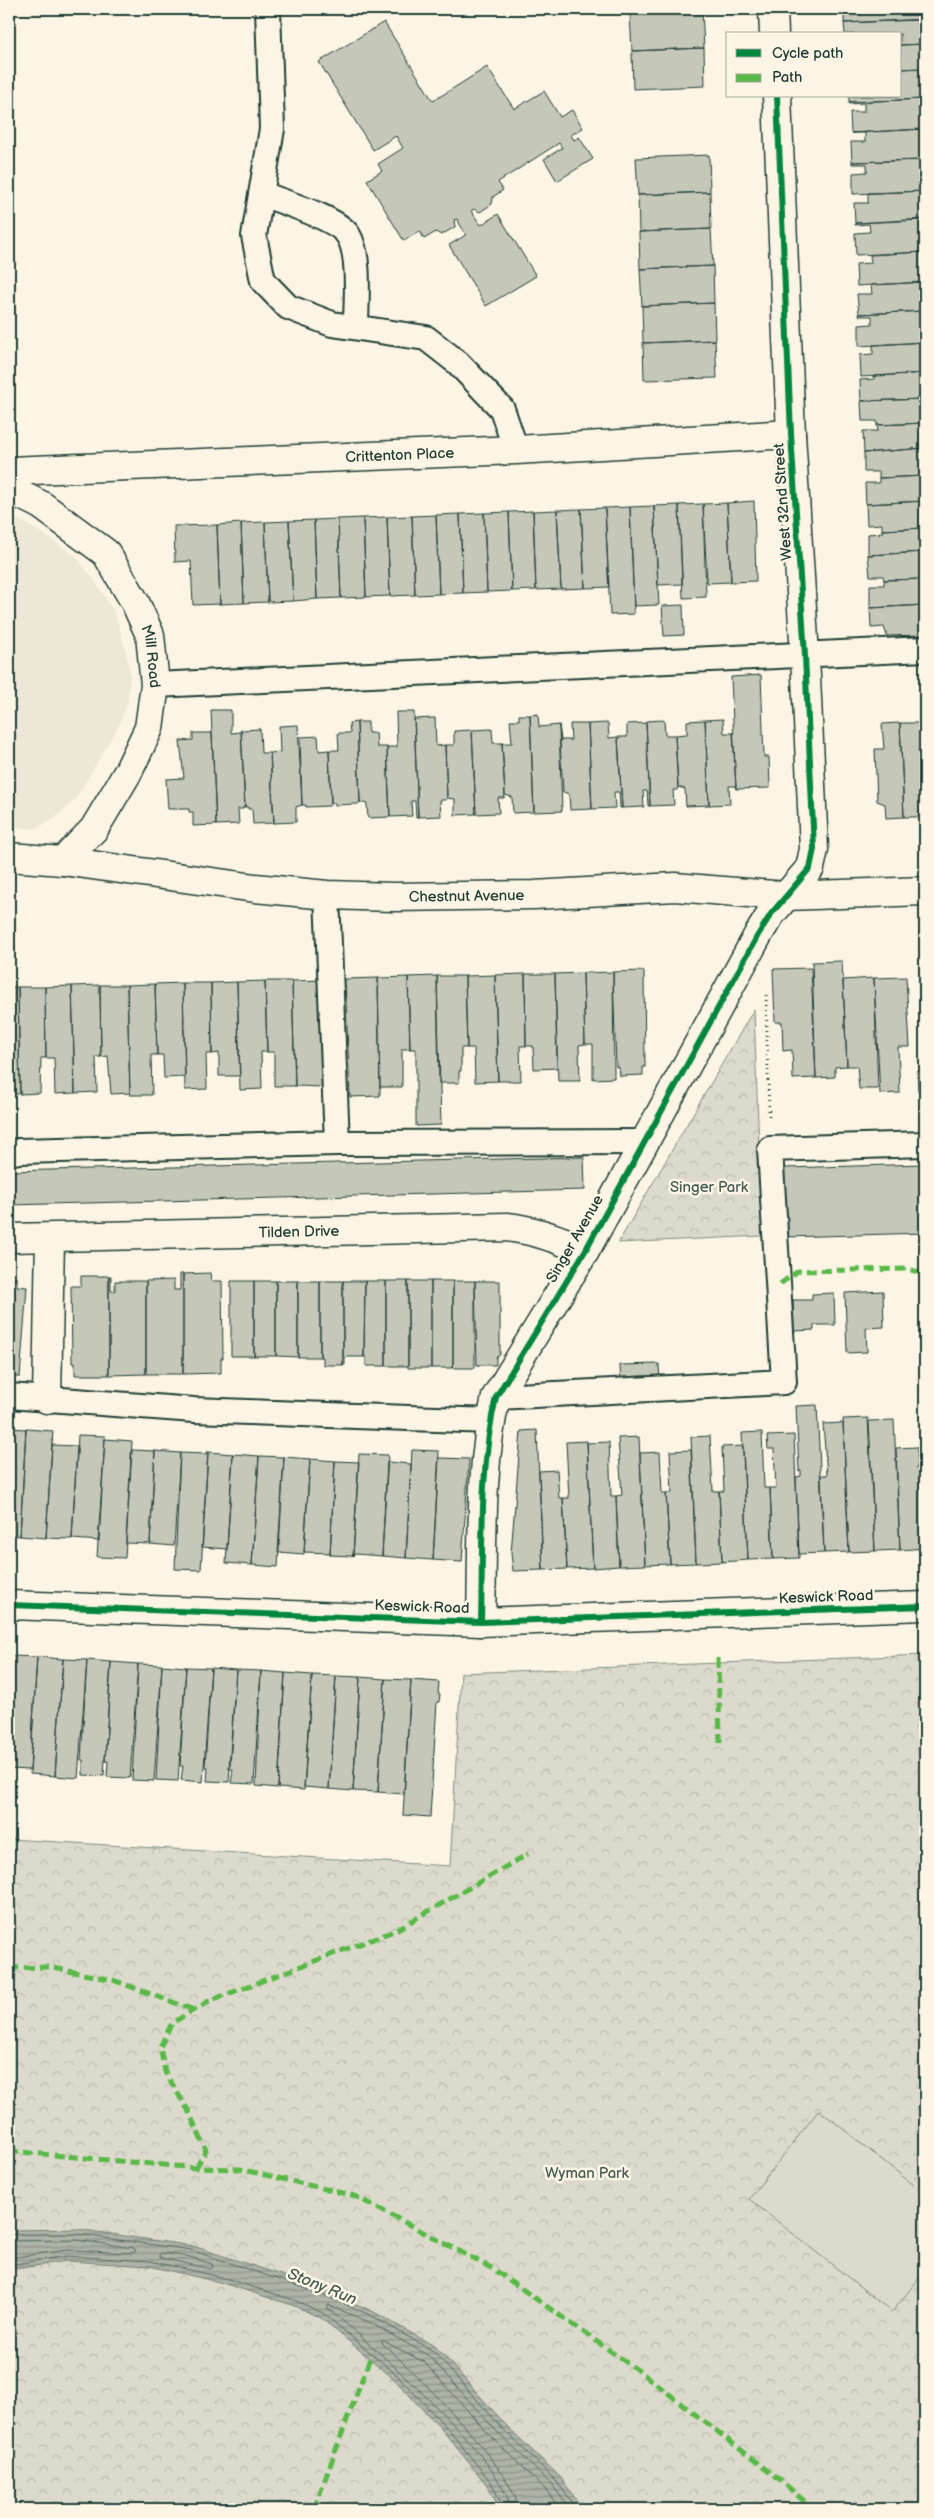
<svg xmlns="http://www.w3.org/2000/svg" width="934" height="2518" viewBox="0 0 934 2518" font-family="'Balsamiq Sans',sans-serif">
  <defs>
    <pattern id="park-crowns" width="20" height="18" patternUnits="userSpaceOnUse" patternTransform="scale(1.25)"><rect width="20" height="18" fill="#dcdacc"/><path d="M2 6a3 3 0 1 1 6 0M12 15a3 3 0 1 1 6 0" fill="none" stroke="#bcbcb0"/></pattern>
    <pattern id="water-rules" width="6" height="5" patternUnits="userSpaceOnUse" patternTransform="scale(1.25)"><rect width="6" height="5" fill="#aeb3a7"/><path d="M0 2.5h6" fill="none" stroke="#8d9389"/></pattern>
  </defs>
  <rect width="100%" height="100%" fill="#fcf5e5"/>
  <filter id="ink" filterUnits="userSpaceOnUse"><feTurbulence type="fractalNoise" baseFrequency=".02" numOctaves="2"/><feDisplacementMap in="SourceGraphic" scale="10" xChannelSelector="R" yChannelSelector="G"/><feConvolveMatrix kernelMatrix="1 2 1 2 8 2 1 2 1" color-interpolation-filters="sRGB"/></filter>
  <g filter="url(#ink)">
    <path fill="#ece7d8" d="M9,515L37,530L75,555L95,581L114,612L124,643L130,673L128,702L119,725L75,800L53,820L34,829L9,826Z"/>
    <path fill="url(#park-crowns)" stroke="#7e8c80" d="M754,1009L762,1236L618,1243Z
      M925,1655V2509H9V1839L450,1866L461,1673Z"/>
    <path fill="#dcdacc" stroke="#7e8c80" d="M819,2110L925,2194V2271L892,2312L749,2199Z"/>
    <path fill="url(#water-rules)" stroke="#758479" d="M77,2229L193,2246L321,2288L374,2312L436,2347L507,2426L561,2478L583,2509H500L487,2485L443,2431L394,2379L321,2318L292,2305L219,2282L149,2266L67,2261L9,2270V2230Z"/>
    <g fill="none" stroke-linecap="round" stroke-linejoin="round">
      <path stroke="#586c62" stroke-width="1" d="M9,2234H76L191,2250L319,2293L372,2316L433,2351L503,2429L557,2482L577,2509
        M9,2241L76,2240L134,2248L136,2251L133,2253L67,2250L9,2258
        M162,2253L190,2257L212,2264L213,2267L211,2269L161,2258L159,2255Z
        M9,2265L67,2256L150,2261L221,2277L294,2300L323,2313L397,2375L447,2428L491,2482L504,2509
        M510,2509C508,2463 366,2339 328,2309V2305L369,2322L429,2356L499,2434L553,2486L570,2509
        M518,2509C516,2471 412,2370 382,2343V2340L424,2362L493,2439L547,2491L560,2509"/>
    </g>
    <path fill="#c5c7b9" stroke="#1f3d34" d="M629,9H702V11L630,14Z
      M844,9H925V14H920V20L844,23Z
      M702,11L704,48L632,51L630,14Z
      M925,19V44L900,45V34H845L844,23Z
      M384,22L433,101L487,67L514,109L544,91L560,117L572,110L583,128L571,135L574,140L579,137L593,159L557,181L544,159L562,148L559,143L498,182L503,190L493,197L492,204L480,212L474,209L471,211L481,225L498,214L536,276L486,306L449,245L466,235L457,219L454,220L455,227L441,235L436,232L424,239L420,231L404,241L367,180L382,171L378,164L403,148L396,136L373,150L319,62Z
      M925,44L923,68L900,69V45Z
      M704,48L705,86L633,89L632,51Z
      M923,68L920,70V88H925V99L849,102V96H900V69Z
      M925,99V129L851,133L850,112H864V103L849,104V102Z
      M922,129L924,160L852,162L851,142H865V133H851Z
      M709,155L710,192L638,195L636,158Z
      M924,160L925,191L853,194V173L867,172V164H852V162Z
      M925,191V219L855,223L854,203H868V193Z
      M710,192L711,229L639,232L638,195Z
      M925,220V252L856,255L855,233L870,232L869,224L855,225V223Z
      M711,229L713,266L640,269L639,232Z
      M925,252V282L857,286L856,264L871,263L870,255Z
      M713,266L714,303L642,306L640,269Z
      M925,282V311L859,314L857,294H872L871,285Z
      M714,303L715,340L643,343L642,306Z
      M925,311V342L859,346V325L872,324V316H859V314Z
      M715,340L717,378L644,380L643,343Z
      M925,342V373L861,377L860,355L873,354V345Z
      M925,373V399L861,401L860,380L874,379V376Z
      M925,399V423L877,425V421H862L861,401Z
      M925,423V448L864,453L863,431H878L877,425Z
      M925,448V476L879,478V472H864V453Z
      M925,476V501L866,504L865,483H879V478Z
      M754,501L756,581L731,582L727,503Z
      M925,501V528L882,530V524L867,525L866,504Z
      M727,503L731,582L707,583L703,504Z
      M703,504L706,597L683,598L679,505Z
      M679,505L682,584L658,585L654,506Z
      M654,506L659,605L634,606L630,507Z
      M630,507L634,614L610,615L605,508Z
      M605,508L609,587L585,588L581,509Z
      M581,509L585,588L561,589L557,510Z
      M557,510L561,589L536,590L533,511Z
      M533,511L536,590L512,591L509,512Z
      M509,512L512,591L487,592L484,513Z
      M484,513L487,592L463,593L460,514Z
      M460,514L463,593L439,594L436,515Z
      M436,515L439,594L415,595L412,516Z
      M412,516L415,595L390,596L387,517Z
      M387,517L390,596L366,597L363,518Z
      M363,518L366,597L341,598L338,519Z
      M338,519L341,598L317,599L314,520Z
      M314,520L317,599L293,601L289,521Z
      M289,521L293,601L268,602L265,522Z
      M265,522L268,602L244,603L241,523Z
      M241,523L244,603L220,604L217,525Z
      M217,525L220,604L193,605L191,561L175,562L174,526Z
      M925,528V552L868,555V534L882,533V530Z
      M925,552V579L884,580L883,576H870L868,555Z
      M925,579V605L870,608V585H884V580Z
      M683,605L684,635L664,636L662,606Z
      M925,605V635L887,636L884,627L871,628L870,608Z
      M761,675L764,757H769L770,788L736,789L731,677Z
      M211,710H231V733L240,732L241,730L245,807H243V809H238L239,824L216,825Z
      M396,712H414L418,817H416L415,801H411L412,816L390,817L387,747H397Z
      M538,714L539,727L559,725L562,811L534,812L530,715Z
      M519,715H530L534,812L513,813L512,797L505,795L502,743H512L510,720H519Z
      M435,718L436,746L445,745L447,798L446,800H440L441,816L418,817L414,719Z
      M723,719L724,733H733L736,789L735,786H729L730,804L709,805L705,720Z
      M664,720L665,735H675L678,787L677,790H673L674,805L650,806L646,721Z
      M705,720L709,805L686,806L685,789L678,787L675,735L687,734V721Z
      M357,722H368V733H376L377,747H387L390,817L368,818L367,804L360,802Z
      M357,722L360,802L358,804L335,805V803H331L329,750H339L338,733H350L349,723Z
      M608,723L609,738L618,737L622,808H620L619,792H614L615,808L592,809L588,724Z
      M646,723L650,806H648L647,791H643L644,807L622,808L618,737H627V724Z
      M900,723L904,817L886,818L885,804L877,801L875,749H884L882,724Z
      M900,723H921L922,747H925V802H922V817H904Z
      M570,724H588L592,809L570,810L569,794L563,792L559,725L561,740H571Z
      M298,725L302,805L296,807V822L274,823L270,753L280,752L279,726Z
      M260,729L261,753H270L274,823L253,824L252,809H248V807H245L241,730Z
      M492,729L493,743H502L505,795L504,798H498L499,813L476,814L472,730Z
      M472,730L476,814L455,815V799L447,798L445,745H454V731Z
      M193,733H212L216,825L193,826V812H189V809H168L166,779L184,778L180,741L193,740Z
      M318,736L319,751L329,750L331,803L329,806L306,807V805H302L300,737Z
      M842,961L847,1066L835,1067V1077L816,1078L812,962Z
      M811,968L816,1078L793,1079L792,1050L783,1051L782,1022H775L773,969Z
      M644,971L645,1067H643V1075L620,1076L619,1067H616L613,972Z
      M613,972L614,1078L593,1079V1044H585L583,973Z
      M583,973L585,1044L579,1045L580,1081H558L555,974Z
      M525,974H555L557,1068L534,1069L533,1046H526Z
      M525,974L526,1046H520L521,1081H498L495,975Z
      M495,975L498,1081L475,1082L474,1048H467L465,976Z
      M437,976L441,1125L416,1126V1049H410L408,977Z
      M437,976H465L467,1048H461V1071H459V1083H439Z
      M408,977L410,1049H402V1087H380L378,978Z
      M906,977L910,1047H898L900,1093L880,1094L874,978Z
      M378,978L380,1096L350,1097L345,979Z
      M874,978L878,1089H859L857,1066H847L843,980Z
      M922,978H925V1045Z
      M322,980L324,1087L295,1086L292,981Z
      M265,981L267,1052H261L262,1089L240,1090L237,982Z
      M265,981H292L295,1086H274V1052H267Z
      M237,982L240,1076H219V1053L212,1054L211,983Z
      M183,983H211L212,1054H206L207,1089L185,1090Z
      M183,983L185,1077L164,1078L163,1055H157L155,984Z
      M155,984L157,1055H151L152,1095H130L127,985Z
      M100,985L101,1057H96L97,1092L75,1093L72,986Z
      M100,985H127L130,1093L111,1094L108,1056L101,1057Z
      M72,986L75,1093L55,1094L54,1058H46L45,987Z
      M9,987H18L20,1094H9Z
      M18,987H45L46,1058H41L40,1093L20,1094Z
      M917,1071H925V1091H918Z
      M584,1157L585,1190L9,1205V1171Z
      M925,1164V1233L786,1237L784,1168Z
      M210,1273L211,1281H222L223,1358H221V1373L183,1374V1274Z
      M180,1274H183V1374H146V1281L174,1280V1290H180Z
      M81,1276H109V1375H75V1363H72L71,1286H81Z
      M109,1276H111V1291H115V1281H146V1374L109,1375Z
      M9,1278H17V1286L27,1287L20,1377H9Z
      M231,1281H254V1356H231Z
      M254,1281H276V1356H254Z
      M276,1281H298V1357L276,1356Z
      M298,1281H320V1357H298Z
      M320,1281H343V1365H323V1357H320Z
      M343,1281H365L364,1357H345V1365H343Z
      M365,1281H386V1366H366V1357H364Z
      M386,1281H408V1366H386Z
      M408,1281H431V1368H408Z
      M431,1281H453V1368H431Z
      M453,1281H475V1368H453Z
      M475,1281H500V1355L496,1357V1365H477Z
      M883,1291L884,1327L866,1328L867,1352L847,1353L845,1293Z
      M834,1293L835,1325H814V1330L794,1331L793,1300H812V1294Z
      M659,1364L660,1383L621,1385L620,1365Z
      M817,1405L824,1553L799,1554L796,1477L801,1476V1470L799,1471L796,1406Z
      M868,1418L875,1551L849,1552L843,1419Z
      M894,1420L900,1550L875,1551L869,1421Z
      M843,1423L849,1552L824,1553L821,1475H827L823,1424Z
      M9,1428L26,1429L20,1536L9,1535Z
      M26,1429L53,1431L46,1538L20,1536Z
      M537,1430L543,1570L513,1571L511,1553L521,1431Z
      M762,1432L764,1488H770L773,1559L748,1560L742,1433Z
      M78,1435L105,1436L99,1541L72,1539Z
      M794,1435L799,1558L773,1559L770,1488H776L774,1449H768L767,1436Z
      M710,1436L713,1491H719L722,1562L696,1563L691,1437Z
      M639,1437L645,1565L619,1566L616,1496L622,1495L618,1438Z
      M105,1439L132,1441L125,1558L97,1557Z
      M587,1441L593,1568L567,1569L563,1498H569L566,1442Z
      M609,1442L611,1496H616L619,1566L593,1568L587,1443Z
      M52,1445L77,1446L72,1539L46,1538Z
      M743,1446L748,1560L722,1562L719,1491H724L722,1447Z
      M917,1447L918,1465L916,1468H921L925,1548L900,1550L896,1448Z
      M132,1450L155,1451L150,1544L126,1543Z
      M412,1450L439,1451L433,1560L406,1558Z
      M691,1450L696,1563L670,1564L666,1493H672L670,1451Z
      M155,1451L180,1453L174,1546L150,1544Z
      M206,1452H208L201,1570L175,1569L180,1453L206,1454Z
      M208,1452L233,1454L227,1549L202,1547Z
      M660,1452L662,1493H666L670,1564L645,1565L640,1453Z
      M233,1454L259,1456L252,1565L226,1563Z
      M359,1454L388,1455L382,1556L355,1554L353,1556Z
      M259,1456L284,1457L278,1567L252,1565Z
      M284,1457L310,1459L304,1554L278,1552Z
      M439,1458L469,1459L462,1562L433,1560Z
      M310,1459L335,1461L330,1555V1553L304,1552Z
      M335,1461L359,1462L353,1556L330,1555Z
      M387,1462L411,1464L406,1558L382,1556Z
      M921,1468H925V1548Z
      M557,1470L559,1498H563L567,1569L543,1570L539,1471Z
      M9,1656H12L9,1713Z
      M12,1656L37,1657L30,1770L9,1769Z
      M37,1657L63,1659L55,1776L30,1774Z
      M63,1659L87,1660L78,1778L55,1776Z
      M87,1660L111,1662L104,1776L83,1775V1760H81Z
      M111,1662L138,1664L130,1778L107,1777L108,1761H105Z
      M138,1664L162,1665L154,1781L132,1780Z
      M162,1665L186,1667L178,1781L156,1780Z
      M186,1667L211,1668L203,1782L181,1780L183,1766H180Z
      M211,1668L236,1670L229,1782L207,1781L208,1767H205Z
      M236,1670L261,1671L254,1784L231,1783L233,1769H229Z
      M261,1671L285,1673L278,1788L256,1786Z
      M285,1673L312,1675L304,1790L278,1788Z
      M312,1675L336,1676L329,1789L304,1787Z
      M336,1676L360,1677L353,1791L329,1789Z
      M360,1677L385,1679L378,1792L353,1791Z
      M385,1679L411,1680L404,1794L378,1792Z
      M411,1680L439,1682L438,1694H440L439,1702H437L430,1817L403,1815Z"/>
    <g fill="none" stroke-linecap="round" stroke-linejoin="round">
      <g stroke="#1f3d34" stroke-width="28">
        <path id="service" d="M268,9L272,129L254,236L263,281L288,307L332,324L426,338L458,363L502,409L516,450
          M262,194C283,202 337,218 348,235C361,255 356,303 356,326
          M155,685L925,649
          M327,895L337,1143
          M9,1153L18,1151L337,1143L643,1142
          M9,1396L194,1410L490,1421
          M496,1397L784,1382L770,1149L925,1144"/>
      </g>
      <g stroke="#1f3d34" stroke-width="31">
        <g id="minor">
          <path d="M773,9L774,34"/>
          <path id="s1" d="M9,471L516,450L791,434"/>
          <path id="s2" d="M9,489L41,505L106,553L135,602L150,635L155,685L149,728L128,772L94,829L63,861"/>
          <path id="s3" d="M9,857L63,861L255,888L327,895L393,897L534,895L675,887L786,896L925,891"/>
          <path id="s4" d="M9,1238L507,1227C535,1230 560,1239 585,1251"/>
          <path d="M47,1399L50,1238"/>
          <path d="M481,1622C483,1547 479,1470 496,1397L585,1251L758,935L771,914L810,868L814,849L805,656L791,434L777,96"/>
        </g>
      </g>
      <g stroke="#1f3d34" stroke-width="31">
        <path id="tertiary" d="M9,1605L481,1622L925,1606"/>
      </g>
      <path stroke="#1f3d34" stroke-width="3" stroke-dasharray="1 4" stroke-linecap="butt" d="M766,995L769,1116"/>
      <use href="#service" stroke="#fcf5e5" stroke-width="24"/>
      <use href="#minor" stroke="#fcf5e5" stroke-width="28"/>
      <use href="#tertiary" stroke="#fcf5e5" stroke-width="28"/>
      <path stroke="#58b947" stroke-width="5" stroke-dasharray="10 5" stroke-linecap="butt" d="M780,1284L798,1271L909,1269L925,1275
        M718,1658L720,1746
        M9,1968L49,1967L113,1980L194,2010
        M9,2151L196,2168L240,2169L355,2196L495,2270L646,2376L786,2485L813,2509
        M196,2168L206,2150L188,2110L165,2072L160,2047L172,2023L209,2001L394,1931L528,1854
        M314,2509L370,2358"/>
      <g stroke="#fcf5e5" stroke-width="9">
        <path id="cycleway" d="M9,1605L481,1622L925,1606
          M481,1622C483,1547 479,1470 496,1397L585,1251L758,935L771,914L810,868L814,849L805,656L791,434L777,96"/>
      </g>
      <use href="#cycleway" stroke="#00873e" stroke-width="6"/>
    </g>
  </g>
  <g text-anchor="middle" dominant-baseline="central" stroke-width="5" stroke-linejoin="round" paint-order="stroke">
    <g font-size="15" fill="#1f3d34" stroke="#fcf5e5">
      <text stroke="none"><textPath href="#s1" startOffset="391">Crittenton Place</textPath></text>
      <text transform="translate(783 502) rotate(-94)">West 32nd Street</text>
      <text stroke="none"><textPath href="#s2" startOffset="231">Mill Road</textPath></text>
      <text stroke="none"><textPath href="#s3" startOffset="460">Chestnut Avenue</textPath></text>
      <text stroke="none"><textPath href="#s4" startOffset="290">Tilden Drive</textPath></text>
      <text transform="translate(575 1239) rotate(-60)">Singer Avenue</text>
      <text transform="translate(826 1597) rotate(-2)">Keswick Road</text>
      <text transform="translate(422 1607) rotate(2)">Keswick Road</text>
    </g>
    <g font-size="15" fill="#455c52" stroke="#fcf5e5">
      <text x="709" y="1187">Singer Park</text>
      <text x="587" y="2173">Wyman Park</text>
    </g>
    <g font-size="16" font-style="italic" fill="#435a51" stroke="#fcf5e5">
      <text transform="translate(322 2287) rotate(22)">Stony Run</text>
    </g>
  </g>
  <rect width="934" height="2518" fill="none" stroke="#fcf5e5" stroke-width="30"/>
  <rect x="15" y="15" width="904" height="2488" fill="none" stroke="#1f3d34" stroke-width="2" filter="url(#ink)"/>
  <rect x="726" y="32" width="175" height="65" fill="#fcf5e5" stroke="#a4ab9e"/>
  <rect x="736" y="49" width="25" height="8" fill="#00873e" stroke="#a4ab9e"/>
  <text x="772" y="58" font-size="15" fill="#1f3d34">Cycle path</text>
  <rect x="736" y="74" width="25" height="8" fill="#58b947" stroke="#a4ab9e"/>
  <text x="772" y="82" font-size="15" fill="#1f3d34">Path</text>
</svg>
